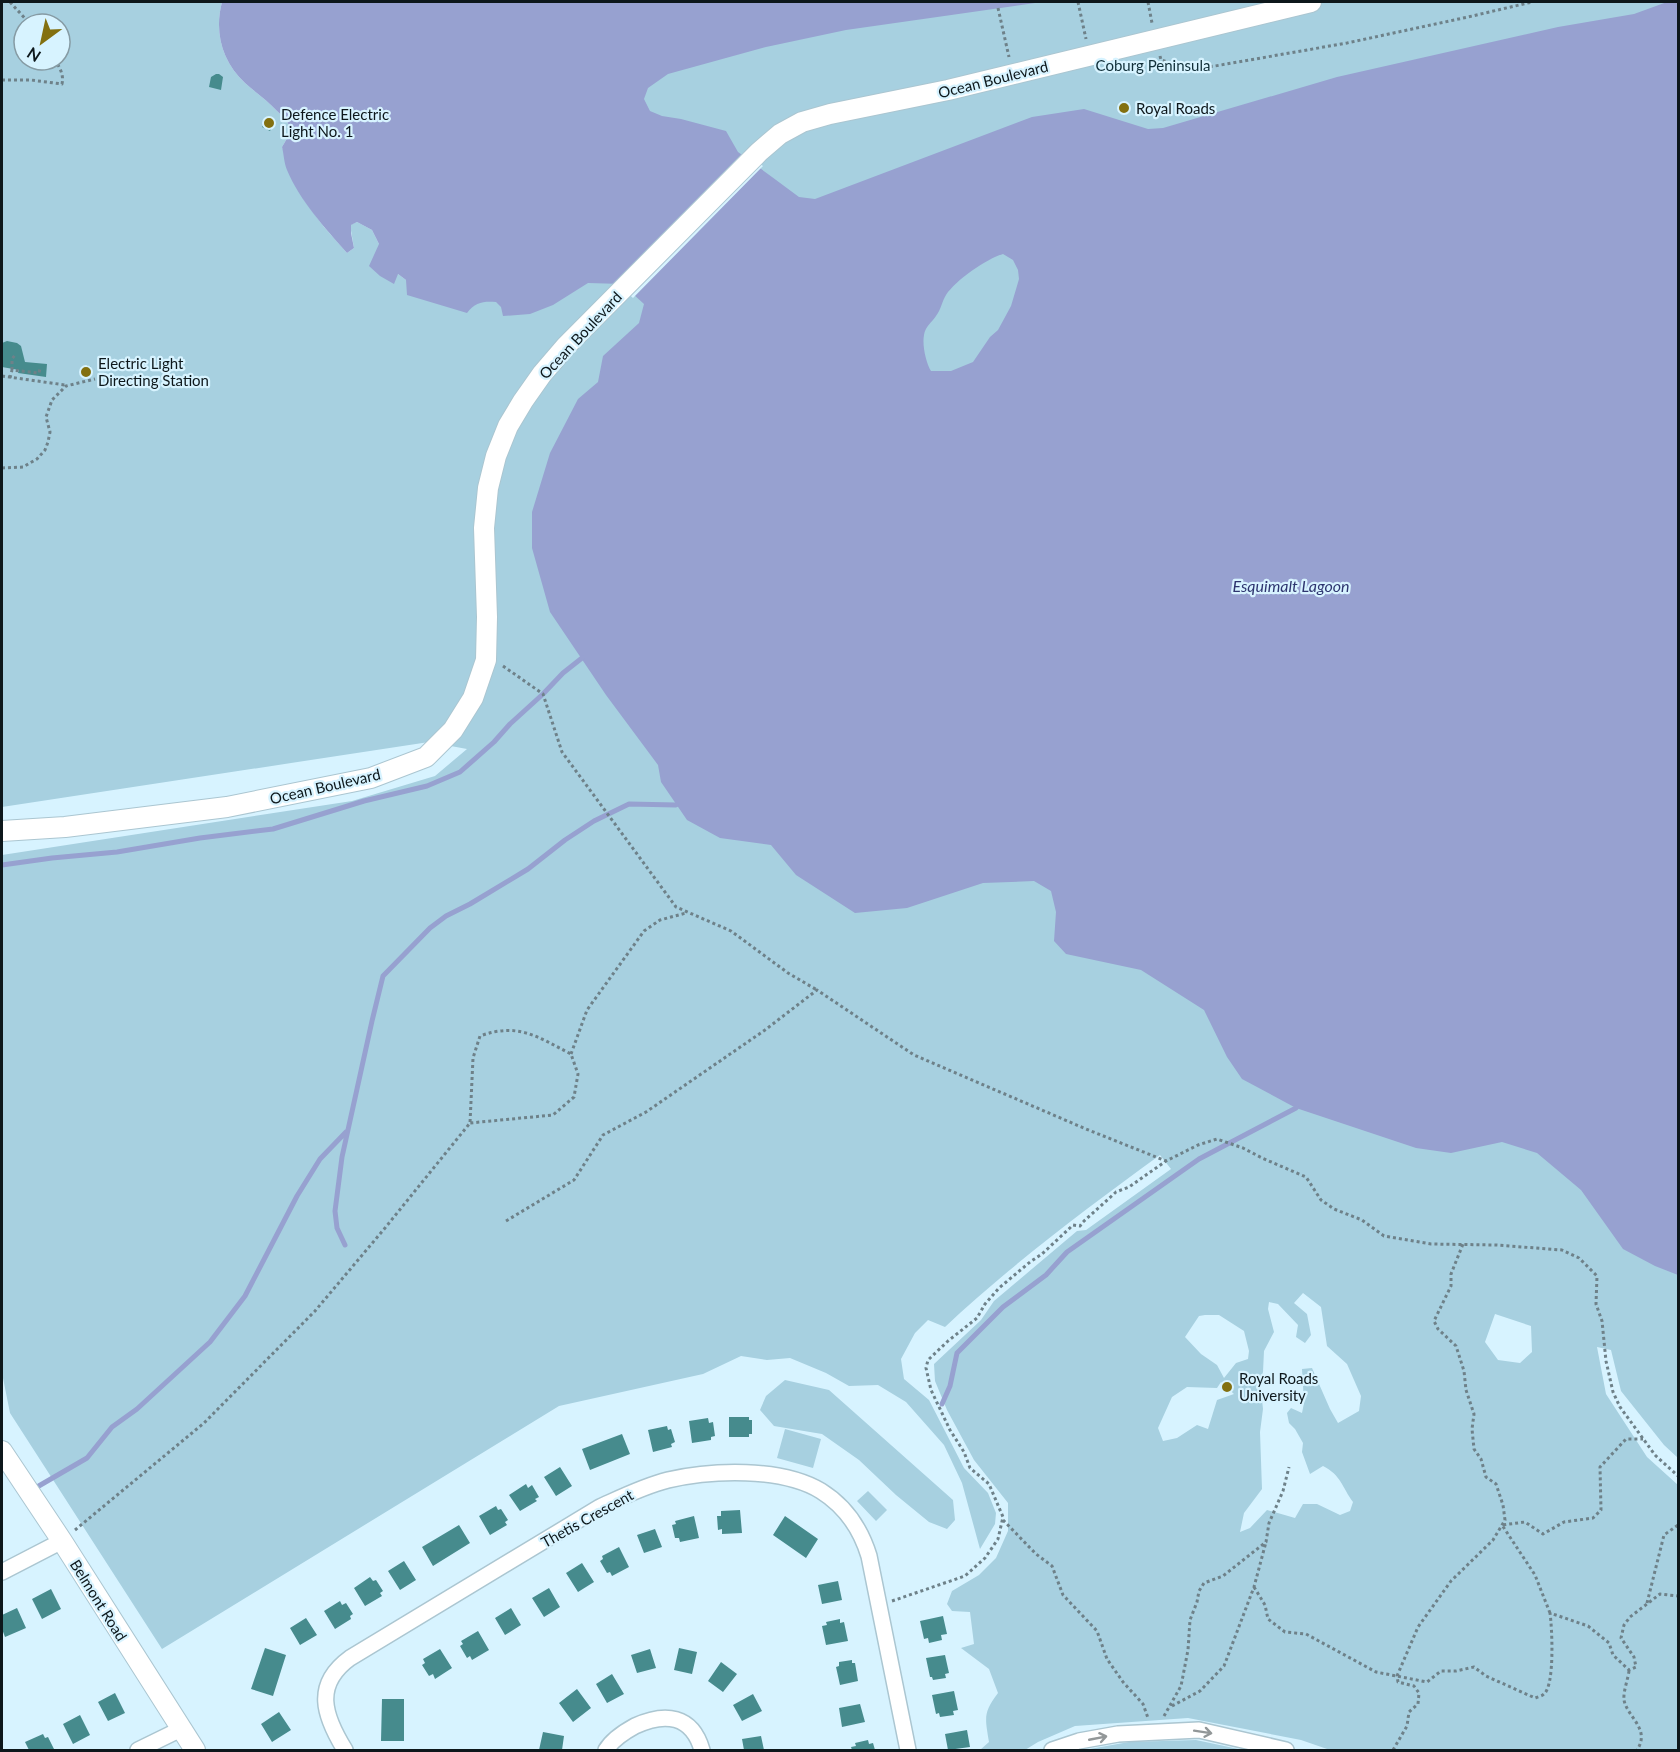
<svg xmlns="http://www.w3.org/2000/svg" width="1680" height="1752" viewBox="0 0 1680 1752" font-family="Lato,sans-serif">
  <rect width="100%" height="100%" fill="#d7f3ff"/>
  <path fill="#a7d0e0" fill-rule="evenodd" d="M2,2H222C214,32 222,62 245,83C256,93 267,100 277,111C281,115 288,121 289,126C292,133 285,141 282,147L304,200L324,227L347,253L354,248L350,225L357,222L372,230L379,244L398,274L406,280L637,2H1678V1458L1664,1445L1621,1391L1611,1350L1597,1347L1606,1394L1647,1457L1678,1485V1750H1330L1301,1740L1188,1718L1075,1726L1038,1742L1025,1750H980L989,1742C985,1717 983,1713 998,1693L989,1669L961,1648L974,1644L970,1612L952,1611L947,1604L952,1591L979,1575L996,1558L1008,1531V1503L974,1460L947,1410L935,1381L934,1364L981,1320L994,1301L1077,1231L1086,1230L1171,1169L1160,1155C1086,1209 1012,1264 945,1327L928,1320L915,1333L901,1359L904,1379L929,1400L964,1468L988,1493L996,1513L995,1524L980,1549L962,1483L944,1445L906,1402L878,1385L849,1386L826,1373L790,1358L767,1360L741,1356L703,1374L559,1406L162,1649L10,1413L2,1373V855L352,801L435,776L467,749L429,742L2,807ZM24,24H60V60H24ZM1303,1293L1321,1307L1327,1346L1347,1364L1361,1396L1359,1411L1338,1423L1330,1409L1312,1368L1302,1369L1304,1403L1302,1413L1291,1408L1287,1413L1289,1423L1295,1429L1303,1443L1302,1452L1310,1474L1323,1466C1341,1475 1342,1487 1353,1502L1350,1511L1340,1515L1317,1504H1303L1295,1518L1267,1510L1250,1528L1240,1532L1244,1513L1262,1489L1260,1432L1263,1409L1260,1382L1263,1372L1264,1351L1274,1332L1268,1309L1269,1302L1278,1304L1298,1325L1296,1337L1305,1343L1311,1335L1307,1314L1294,1303ZM1495,1314L1531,1326L1532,1352L1520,1363L1498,1360L1485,1342ZM1205,1315H1219L1244,1331L1249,1351L1248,1359L1236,1363L1224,1378L1217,1365L1201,1354L1185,1337L1199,1316ZM1221,1382L1234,1394L1217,1400L1208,1429L1197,1425L1177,1438L1163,1441L1158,1428L1172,1397L1187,1387L1217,1388Z
    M785,1380L829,1390L953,1500L955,1520L947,1529L929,1522L896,1495L859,1460L822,1434L774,1426L760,1410L766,1396Z
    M785,1429L821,1439L813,1468L777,1458Z
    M868,1491L887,1510L876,1521L857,1501Z
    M1196,1740L1243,1750H1084L1129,1742Z"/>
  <path fill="#97a1d0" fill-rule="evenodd" d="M222,2H1042L846,30L766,47L668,74L648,88L644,99L650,111L662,116L681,119L726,131L738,152L772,177L799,197L815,199L1032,117L1084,109L1148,129L1163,128L1337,77L1558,27L1634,14L1667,2H1678V1275L1655,1266L1623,1249L1581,1190L1537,1153L1502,1142L1451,1153L1416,1148L1296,1108L1242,1079L1227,1057L1204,1010L1141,970L1066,954L1054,941L1056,912L1051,891L1034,881L983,883L907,908L855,913L796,875L771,845L720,838L687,820L661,782L658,765L606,695L550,612L532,548V512L550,453L578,399L598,382L603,356L639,323L644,304L622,284L588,283L553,305L530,314L503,316L501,307L496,302C484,301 475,302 467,313L407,295L406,280L398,274L394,284L380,276L369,266L379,244L372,230L357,222L351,225V233L354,248L347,253C325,228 300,201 287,170C284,163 284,155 282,147C285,141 292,133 289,126C288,121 281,115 277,111C267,100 256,93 245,83C222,62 214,32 222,2ZM1003,254L1013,260L1018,270L1019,279L1011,306L998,330L990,337L973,362L951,371H931C926,363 922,345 924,335C925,327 932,322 936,316C941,310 942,301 946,295C956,280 986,259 1003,254Z"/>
  <path fill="#d7f3ff" d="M744,152L763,166L633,298L621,287L612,286Z"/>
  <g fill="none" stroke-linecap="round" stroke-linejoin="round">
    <path stroke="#97a1d0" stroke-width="5" d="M2,865L52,858L117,852L200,838L273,829L364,801L427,786L460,772L494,742L510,724L543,694L563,673L582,658
      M345,1245L337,1228L335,1211L342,1157L372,1021L383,976L430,928L446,916L470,904L528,869L565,840L594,821L629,804L676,805
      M942,1404L950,1386L957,1353L1003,1307L1046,1275L1067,1252L1199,1159L1296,1108
      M37,1487L87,1458L112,1427L137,1409L210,1342L245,1296L297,1196L320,1159L346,1132"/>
  </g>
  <path fill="#468b8d" d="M216,74H219L223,77L221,90L209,87L211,77Z
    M270,117L275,121L270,131L262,127L266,120Z
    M7,341L17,343L21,346L25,362L47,364L46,377L18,373L19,370L2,367V343Z
    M87,365L91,367V370L88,377L81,373Z
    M729,1417H749V1420H752V1434H749V1437H729Z
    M708,1418L709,1423L713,1422L715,1436L711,1437V1440L692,1443L689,1421Z
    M667,1426L668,1430L671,1429L675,1442L671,1444L672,1447L653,1452L648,1430Z
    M622,1434L630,1454L590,1470L582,1449Z
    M560,1467L572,1486L556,1496L544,1477Z
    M526,1484L528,1488L532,1485L539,1497L535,1499L537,1501L520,1511L509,1495Z
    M496,1506L498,1510L501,1509L508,1520L505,1522L507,1525L490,1535L479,1516Z
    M740,1510L742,1533L722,1534V1529L718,1530L717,1516H721V1511Z
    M694,1516L699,1538L680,1542L679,1538H675L672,1525L676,1524L675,1521Z
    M785,1516L818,1539L806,1558L773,1535Z
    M459,1525L470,1543L433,1566L422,1547Z
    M655,1529L662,1547L644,1553L637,1535Z
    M619,1547L629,1567L612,1576L610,1572L607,1573L600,1561L603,1559L602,1556Z
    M404,1561L416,1580L400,1590L388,1571Z
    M582,1563L594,1582L578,1592L566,1573Z
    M370,1577L373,1581L376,1580L383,1591L380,1593L382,1596L365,1606L354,1588Z
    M838,1581L842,1600L822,1604L818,1585Z
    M549,1588L560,1607L544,1617L532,1598Z
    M51,1589L61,1609L42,1619L32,1599Z
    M340,1601L342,1605L346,1603L353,1614L350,1616L351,1619L335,1629L324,1611Z
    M17,1608L26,1628L5,1637L2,1629V1615Z
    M511,1608L521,1625L505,1635L495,1618Z
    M943,1616L947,1634L941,1635L942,1640L929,1643L928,1638L924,1639L920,1621Z
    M306,1618L317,1635L300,1645L290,1628Z
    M840,1619V1623L844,1622L848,1641L826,1645L822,1626L827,1625L826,1622Z
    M478,1631L489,1650L472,1660L470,1656L467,1658L460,1646L463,1644L461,1641Z
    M265,1648L286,1655L273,1696L251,1689Z
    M679,1648L697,1652L692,1674L674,1670Z
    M440,1649L452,1668L435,1679L433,1674L429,1676L422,1665L425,1663L423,1659Z
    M650,1649L656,1668L637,1673L631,1655Z
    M945,1655L949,1673L945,1674L946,1678L933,1680L932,1677H930L926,1658Z
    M852,1660V1663H855L858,1681L840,1685L836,1667L839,1666V1662Z
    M721,1662L737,1674L723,1692L708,1681Z
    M612,1674L624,1694L607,1703L596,1684Z
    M577,1689L591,1708L573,1722L559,1703Z
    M954,1691L958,1710L953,1711L954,1715L940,1717L939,1713L936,1714L932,1695Z
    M115,1693L125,1713L108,1721L98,1702Z
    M753,1694L762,1711L742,1721L733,1705Z
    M382,1699H404V1741H381Z
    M860,1704L865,1722L842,1727L839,1708Z
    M279,1712L291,1730L272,1742L261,1724Z
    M80,1715L90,1735L73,1744L63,1724Z
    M967,1730L970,1747L948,1750L945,1734Z
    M543,1732L564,1736L562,1750H539Z
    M43,1734L45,1738L48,1737L54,1749L51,1750H29L25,1742Z
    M761,1736L764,1750H744L742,1739Z
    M868,1740L869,1744L873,1743L875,1750H852L851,1747L856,1746L855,1743Z"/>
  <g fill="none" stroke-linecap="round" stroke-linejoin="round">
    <g stroke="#abc6d1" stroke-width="18">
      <path id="minor" d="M2,1572L62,1541
        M138,1750L181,1729
        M345,1750C324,1716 313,1685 350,1658L600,1507C622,1497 644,1486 668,1480C712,1470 781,1467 821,1491C845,1506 861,1530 869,1556L908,1750
        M606,1750C612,1740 624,1732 635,1726C665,1712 692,1715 702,1750
        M1052,1750L1079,1741L1118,1734L1199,1730L1286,1750"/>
    </g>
    <g stroke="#abc6d1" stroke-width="22">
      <path id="tertiary" d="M2,831L65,827L227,807L371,778L426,757L453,730L473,698L486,660L487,617L484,528L488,488L496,456L508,426L523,401L542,374L566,346L759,152L780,134L802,122L830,114L948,90L1311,2
        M2,1451L62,1541L195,1750"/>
    </g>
    <path stroke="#6e8189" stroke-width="3" stroke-dasharray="3 3" stroke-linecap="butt" d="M10,2L30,24
      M1078,2L1086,39
      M1148,2L1152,23
      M998,8L1009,57
      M1160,56L1161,60L1188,68L1215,66L1347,43L1468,17L1532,2
      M2,80H31L62,84C64,75 60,68 55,60
      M12,370V359L15,355
      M2,376L65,385
      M10,378L12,370L39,373L40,368
      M2,468L23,467L37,459L45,450L48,442L50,432L46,417L52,400L66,386L95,379
      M503,666L543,694L562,752L676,907L731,931L788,973L817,990
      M571,1054L587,1010L644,931L660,920L686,913
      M506,1221L574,1180L603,1135L646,1112L765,1030L817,990L914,1055L1086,1129L1166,1161
      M1003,1520L1036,1554L1052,1566L1063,1595L1097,1631L1107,1659L1123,1682L1143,1704L1148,1718
      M75,1530L204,1423L315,1311L385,1228L470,1123L473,1058L480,1036C518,1022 538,1037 571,1054L578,1074L574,1097L553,1115L470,1123
      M1254,1587L1265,1605L1268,1619L1285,1632L1306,1634L1376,1672L1427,1682L1441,1671H1456L1474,1667L1486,1676L1535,1698C1538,1697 1542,1696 1544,1694C1555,1685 1552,1627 1550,1613L1588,1626L1609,1643L1613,1655L1629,1670L1636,1667L1634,1657L1621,1638L1624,1625L1630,1617L1660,1594L1678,1596
      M892,1601L965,1576L985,1558L998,1539L1003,1517L989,1484L970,1468L964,1452L950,1430L931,1390L926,1368L928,1360L948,1341L977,1318L985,1304L999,1288L1030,1262L1042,1254L1073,1225L1080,1226L1083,1222L1116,1192L1129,1187L1166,1161L1198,1145L1217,1139L1243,1148L1262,1158L1306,1177L1321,1200L1334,1209L1362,1220L1384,1236L1431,1244L1496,1245L1562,1250L1579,1258L1597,1276L1596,1304L1602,1321L1606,1361L1613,1392L1620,1407L1655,1455L1678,1476
      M1647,1603L1664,1535L1678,1525
      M1550,1613L1535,1575L1502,1525L1525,1522L1543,1534L1564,1522L1593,1518L1601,1510L1600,1467L1626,1439H1643
      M1629,1671C1628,1679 1623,1692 1624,1700C1627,1717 1651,1729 1637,1750
      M1172,1706L1200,1691L1224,1666L1254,1587L1266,1542
      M1164,1716L1181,1686L1188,1650L1190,1620L1197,1602L1199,1591L1204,1583L1223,1576L1266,1542L1269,1523L1283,1491L1289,1467
      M1393,1750L1407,1726L1409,1712L1418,1704L1419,1693L1414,1686L1398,1682L1397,1676L1418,1627L1451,1581L1493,1540L1505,1520L1503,1505L1496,1484L1486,1477L1481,1459L1474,1449L1472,1429L1474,1414L1466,1390L1464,1371L1456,1346L1438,1329L1434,1321L1451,1286V1274L1463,1244"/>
    <use href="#minor" stroke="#fff" stroke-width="15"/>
    <use href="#tertiary" stroke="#fff" stroke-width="20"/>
  </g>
  <defs><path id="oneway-shaft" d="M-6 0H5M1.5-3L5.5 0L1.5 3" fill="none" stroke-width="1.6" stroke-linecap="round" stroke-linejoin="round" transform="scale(1.5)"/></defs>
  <g stroke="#929798">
    <use href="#oneway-shaft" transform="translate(1203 1732) rotate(9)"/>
    <use href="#oneway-shaft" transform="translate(1098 1738) rotate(-11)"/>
  </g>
  <g fill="#837010" stroke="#d7f3ff" stroke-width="2">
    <circle cx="1124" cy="108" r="6"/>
    <circle cx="269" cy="123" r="6"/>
    <circle cx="86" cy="372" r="6"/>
    <circle cx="1227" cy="1387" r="6"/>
  </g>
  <g text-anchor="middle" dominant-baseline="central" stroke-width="4.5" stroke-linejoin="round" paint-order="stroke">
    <g font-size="15" fill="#112f39" stroke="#d7f3ff">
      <text x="1153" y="65">Coburg Peninsula</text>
    </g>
    <g font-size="15" fill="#0d171b" stroke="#d7f3ff">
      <text transform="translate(993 79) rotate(-14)">Ocean Boulevard</text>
      <text transform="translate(580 335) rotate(-47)">Ocean Boulevard</text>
      <text transform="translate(325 786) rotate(-13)">Ocean Boulevard</text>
      <text transform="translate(587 1518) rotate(-29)">Thetis Crescent</text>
      <text transform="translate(99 1600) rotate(58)">Belmont Road</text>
    </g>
    <g font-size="15" fill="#0d171b" stroke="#d7f3ff" text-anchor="start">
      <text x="1136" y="108">Royal Roads</text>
      <text x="281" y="114">Defence Electric<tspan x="281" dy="17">Light No. 1</tspan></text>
      <text x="98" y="363">Electric Light<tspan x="98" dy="17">Directing Station</tspan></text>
      <text x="1239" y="1378">Royal Roads<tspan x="1239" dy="17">University</tspan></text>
    </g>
    <g font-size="16" font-style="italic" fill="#2e356f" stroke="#d7f3ff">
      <text x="1291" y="585">Esquimalt Lagoon</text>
    </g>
  </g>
  <rect width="1680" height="1752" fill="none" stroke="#0d171b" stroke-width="6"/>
  <g transform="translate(42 42) rotate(213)"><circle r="28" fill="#d7f3ff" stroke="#869ba4" stroke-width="1.5"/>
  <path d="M0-4.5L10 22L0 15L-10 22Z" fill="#837010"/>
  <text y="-9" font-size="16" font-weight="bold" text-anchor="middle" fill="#0d171b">N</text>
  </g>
</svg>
